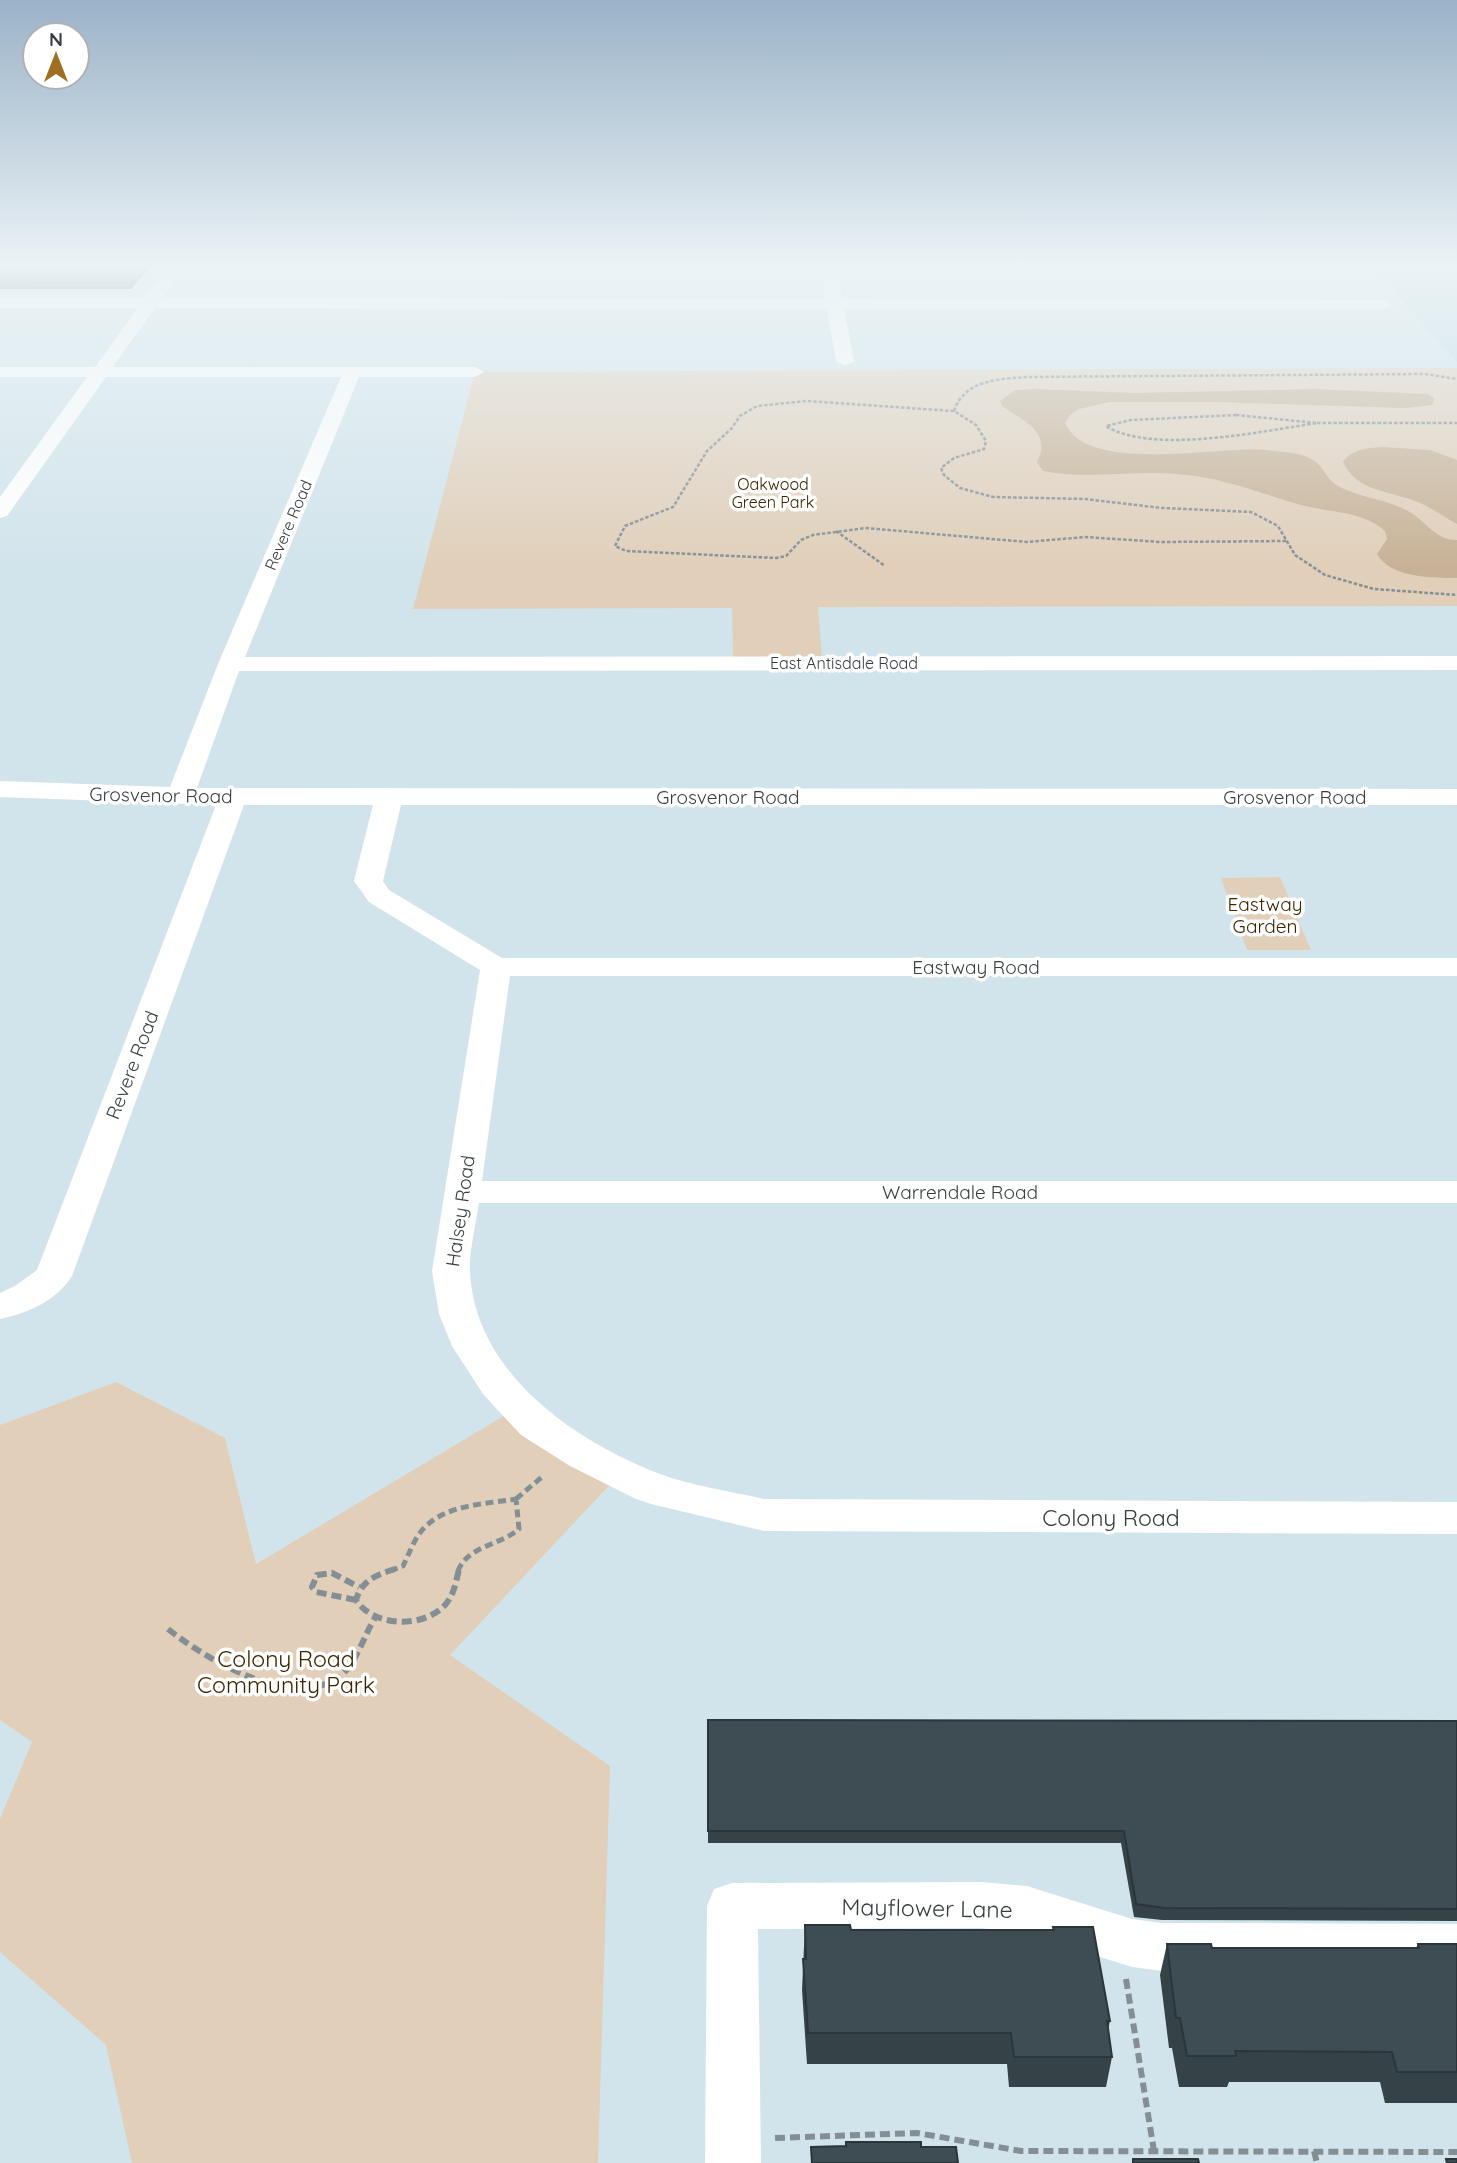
<svg xmlns="http://www.w3.org/2000/svg" width="1457" height="2163" viewBox="0 0 1457 2163" font-family="Quicksand,sans-serif">
  <rect width="100%" height="100%" fill="#d2e4eb"/>
  <path fill="#c0dbe5" d="M1370,264H1457V362L1405,304Z"/>
  <path fill="#e1cfba" d="M1457,368V606L818,607L822,658H733L732,608L413,609L475,372Z
    M1280,877L1311,950H1247L1221,878Z
    M116,1382L225,1438L256,1564L519,1407L621,1473L450,1655L610,1766L598,2163H132L106,2045L0,1952V1819L32,1742L0,1720V1425Z"/>
  <path fill="#c8b297" d="M1037,389L1134,393L1315,389L1428,394L1434,398L1433,405L1405,408L1217,402H1110L1079,409L1070,415L1065,423C1087,475 1221,445 1266,450C1281,452 1306,452 1317,463C1326,471 1327,480 1338,486C1360,498 1386,499 1408,511C1426,521 1435,540 1457,540V578C1432,578 1391,578 1377,554L1387,539L1385,531C1362,511 1333,513 1305,506C1261,494 1223,477 1176,474C1132,470 1086,480 1043,471L1037,462C1053,432 1022,420 1002,406L1000,401L1015,390Z
    M1382,447L1430,450L1457,460V524C1444,517 1432,508 1418,502C1391,491 1355,492 1343,461C1353,449 1367,448 1382,447Z"/>
  <g fill="none" stroke-linecap="round" stroke-linejoin="round">
    <path stroke="#838f94" stroke-width="2.5" stroke-dasharray="3.5 2" stroke-linecap="butt" d="M954,411C964,380 999,379 1027,377L1425,374L1457,379
      M1236,415L1317,423C1263,431 1152,455 1106,426L1131,420Z
      M1317,423H1457
      M836,531L885,566
      M1286,541L1161,542L1085,537L1027,542L866,528L813,535L801,540L786,556L776,558L626,551L615,546L625,526L673,507L707,451L731,429L740,416L757,406L806,401L954,411L976,425L986,441L984,449L954,458L941,468L944,475L960,488L993,497L1085,499L1162,508L1251,512L1278,526L1295,555L1325,575L1374,589L1457,595"/>
    <path stroke="#838f94" stroke-width="5" stroke-dasharray="8 4.5" stroke-linecap="butt" d="M516,1499L543,1476
      M390,1571L403,1566C409,1554 415,1537 424,1528C447,1504 486,1504 516,1499
      M458,1571C467,1546 501,1545 519,1529L516,1499"/>
    <path stroke="#838f94" stroke-width="6" stroke-dasharray="10 5" stroke-linecap="butt" d="M395,1569C376,1575 362,1580 356,1600C373,1627 423,1629 445,1605C454,1595 456,1582 459,1569
      M356,1600L316,1592L312,1587L317,1575L332,1573L359,1587
      M168,1629C206,1659 291,1711 339,1677C356,1665 364,1635 375,1618
      M1126,1979L1154,2151
      M775,2138L917,2133L1021,2151L1457,2152
      M1314,2151L1317,2163"/>
    <path fill="#fff" fill-rule="evenodd" d="M170,264H186L162,298L826,299L820,264H836L842,299L1388,300L1390,304L1388,308L1382,309H844L854,361L845,366L836,361L827,309L155,308L113,367H475L484,372L475,377H359L245,657L1457,656V670L239,671L197,788L1457,789V805H401L383,881L389,890L502,958H1457V976H510L482,1181H1457V1203H479C476,1225 469,1250 470,1272C475,1373 574,1441 660,1474C692,1486 730,1491 764,1499L1457,1502V1534L764,1531L651,1504L636,1499L570,1466L521,1435L483,1394L452,1346L439,1314L432,1271L480,970L369,902L354,881L373,805H244L72,1276C56,1301 28,1313 0,1319V1293L15,1286L37,1270L216,805L0,797V781L170,787L218,664L341,377H106L7,516L0,518V497L87,377H0V367H95L138,308H0V298H145Z
      M981,1882L1027,1886L1132,1919L1162,1923L1457,1924V1972L1162,1971L1132,1967L1027,1934L981,1928L758,1929L761,2163H705L707,1906L714,1889L732,1883Z"/>
  </g>
  <path fill="#354247" d="M0,264H152L131,289H0Z
    M708,1720L1457,1721V1921L1162,1920L1134,1917L1121,1843H708Z
    M805,1925L851,1930H1052L1053,1927L1110,2021L1108,2030L1112,2057L1106,2087H1009L1007,2064H807L802,1990Z
    M1167,1944L1212,1948H1416L1418,1944H1457V2103H1385L1380,2082H1229L1227,2087H1179L1172,2048H1169L1160,1975Z"/>
  <path fill="#2b363a" d="M145,264H152L131,289L130,283Z"/>
  <path fill="#3e4d53" stroke="#2b363a" stroke-width="2" d="M0,264H145L130,283L0,282Z
    M708,1720L1457,1721V1909L1165,1908L1136,1904L1124,1831H708Z
    M805,1925H850L851,1930H1054L1053,1927H1093L1110,2021H1107L1112,2057H1014L1011,2033H808L803,1959H806Z
    M1167,1944H1211L1212,1948H1419L1418,1944H1457V2072H1397L1392,2052L1235,2051L1236,2056H1187L1180,2018H1176Z
    M846,2142H921V2147H956L958,2163H812L811,2147L846,2146Z
    M1133,2159H1198L1199,2163H1133Z
    M1446,2159H1457V2163H1447Z"/>
  <linearGradient id="sky" x2="0" y2="1"><stop stop-color="#9bb3c8"/><stop offset="0.47" stop-color="#ebf3f6"/><stop offset="1" stop-color="#ebf3f6" stop-opacity="0"/></linearGradient>
  <rect width="1457" height="567" fill="url(#sky)"/>
  <g text-anchor="middle" dominant-baseline="central" stroke-width="7" stroke-linejoin="round" paint-order="stroke">
    <g font-size="16" fill="#3c2501" stroke="#fff">
      <text x="773" y="484">Oakwood<tspan x="773" dy="18">Green Park</tspan></text>
    </g>
    <g font-size="16" fill="#373e41" stroke="#fff">
      <text transform="translate(288 525) rotate(-67)">Revere Road</text>
      <text x="844" y="663">East Antisdale Road</text>
    </g>
    <g font-size="19" fill="#373e41" stroke="#fff">
      <text transform="translate(161 795) rotate(1)">Grosvenor Road</text>
      <text x="728" y="797">Grosvenor Road</text>
      <text x="1295" y="797">Grosvenor Road</text>
      <text x="976" y="967">Eastway Road</text>
      <text transform="translate(132 1065) rotate(-69)">Revere Road</text>
      <text x="960" y="1192">Warrendale Road</text>
      <text transform="translate(460 1211) rotate(-82)">Halsey Road</text>
    </g>
    <g font-size="19" fill="#3c2501" stroke="#fff">
      <text x="1265" y="904">Eastway<tspan x="1265" dy="22">Garden</tspan></text>
    </g>
    <g font-size="23" fill="#373e41" stroke="#fff">
      <text x="1111" y="1517">Colony Road</text>
      <text transform="translate(927 1908) rotate(1)">Mayflower Lane</text>
    </g>
    <g font-size="23" fill="#3c2501" stroke="#fff">
      <text x="286" y="1658">Colony Road<tspan x="286" dy="26">Community Park</tspan></text>
    </g>
  </g>
  <g transform="translate(56 56)"><circle r="33" fill="#ffffff" stroke="#afb2b3" stroke-width="2"/>
  <path d="M0-5L12 26L0 18L-12 26Z" fill="#9f6e22"/>
  <text y="-10" font-size="19" font-weight="bold" text-anchor="middle" fill="#373e41">N</text>
  </g>
</svg>
